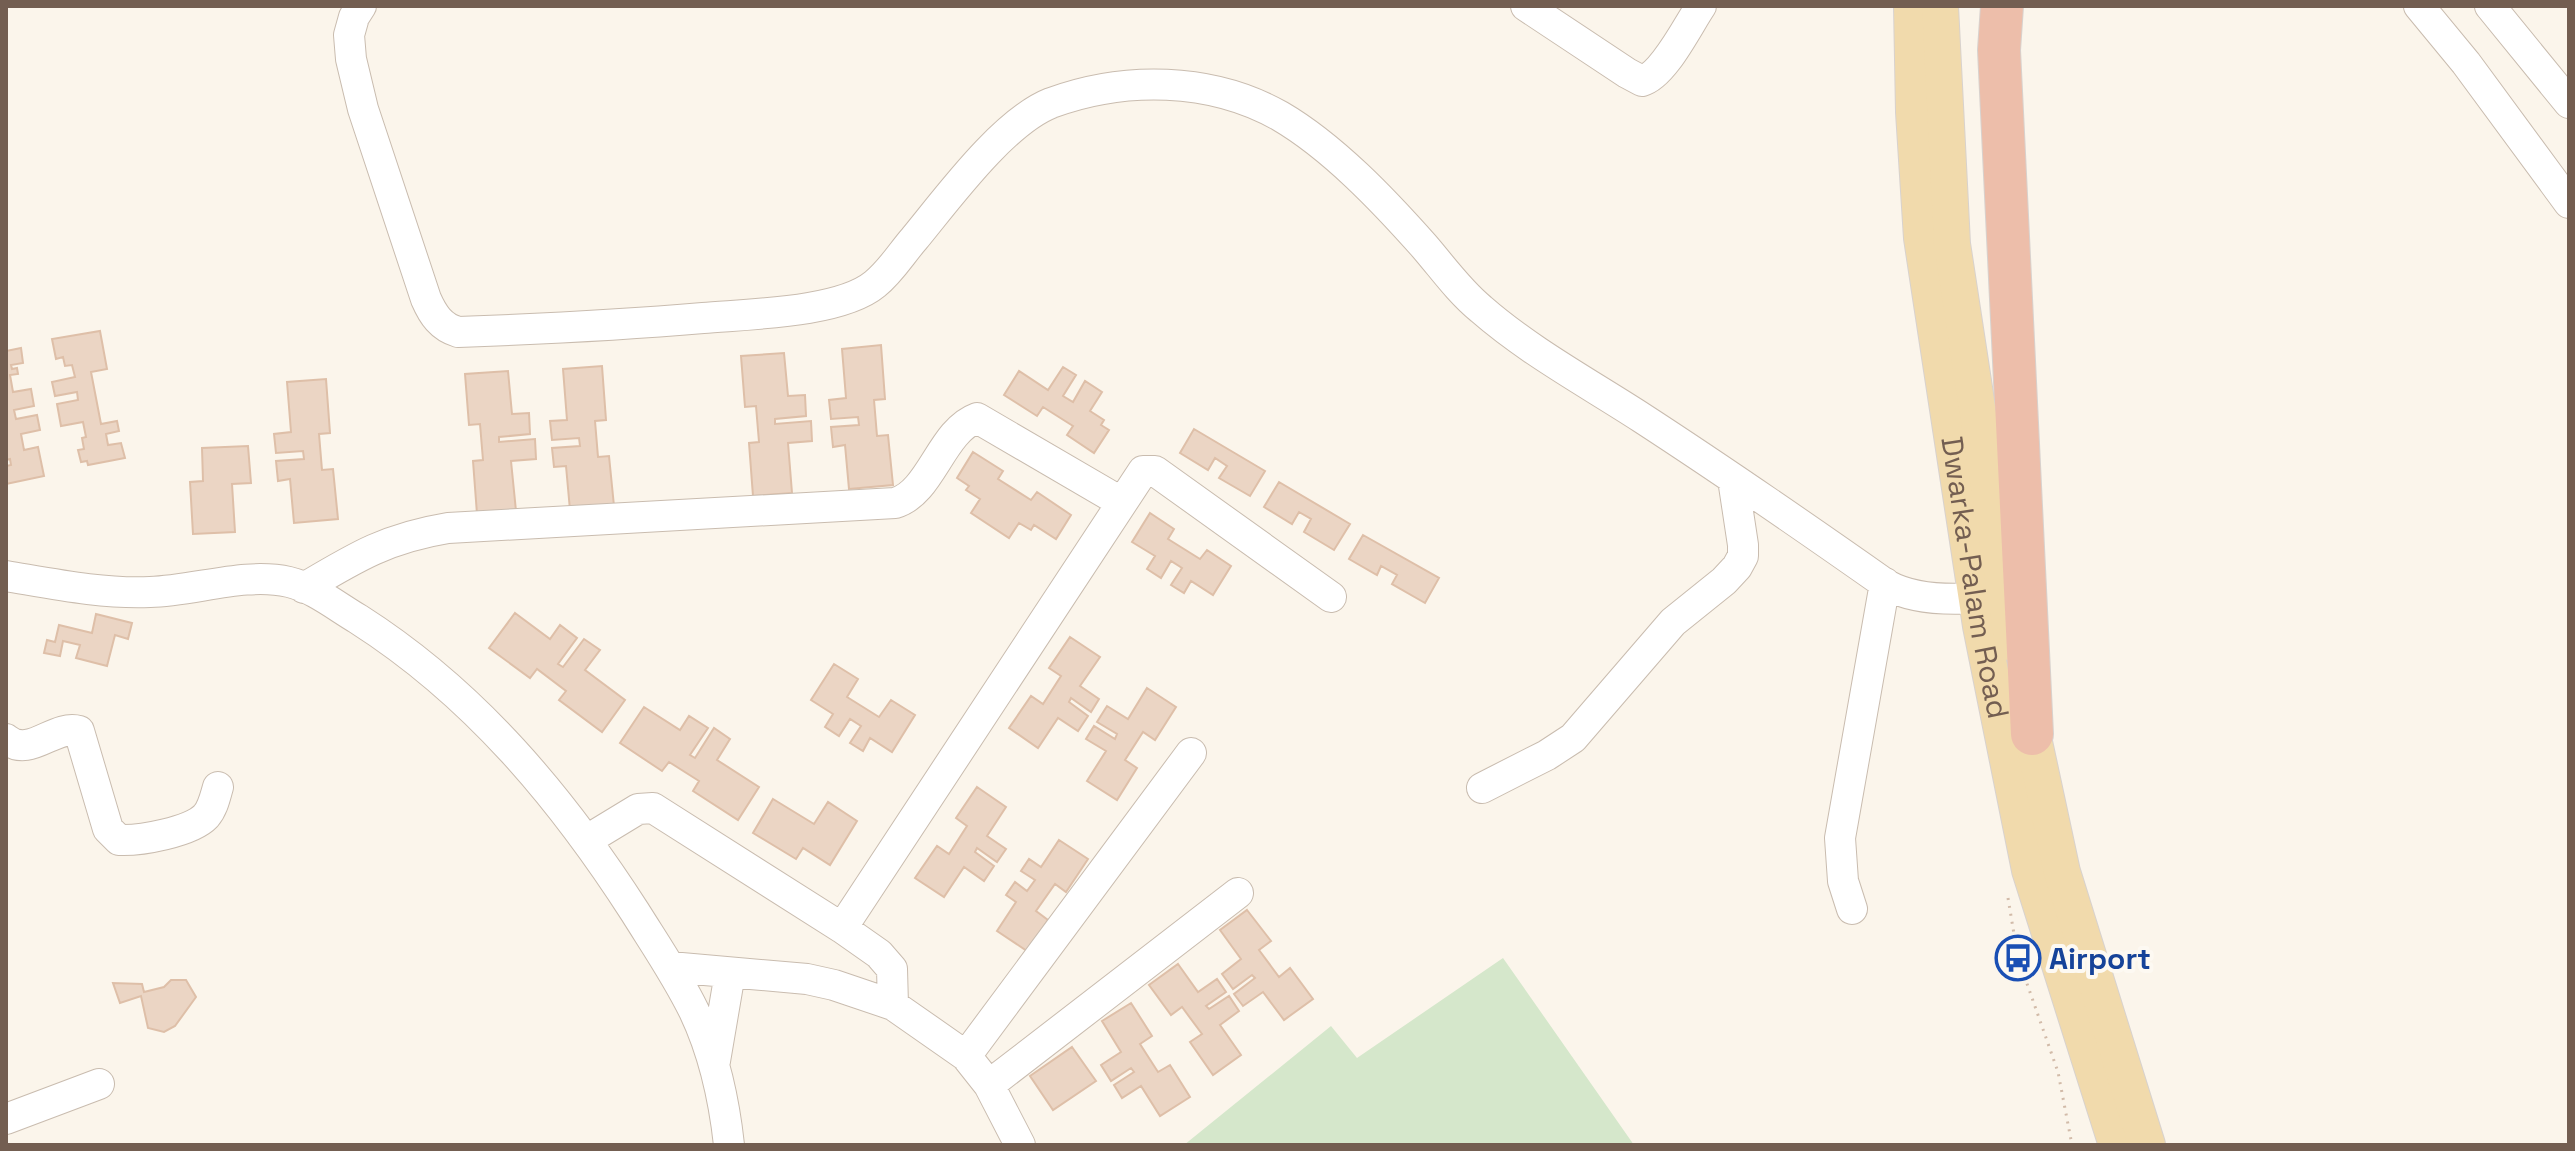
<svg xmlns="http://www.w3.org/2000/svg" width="2575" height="1151" viewBox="0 0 2575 1151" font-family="'Space Grotesk',sans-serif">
  <rect width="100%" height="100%" fill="#fbf5eb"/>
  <path fill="#d5e7cb" d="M1503,958L1634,1145H1184L1331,1026L1357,1058Z"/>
  <path fill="#ebd5c4" stroke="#debfa8" stroke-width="2" d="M100,331L107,369L91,372L101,424L117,421L119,431L106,434L108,445L121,443L125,458L88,465L87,461L81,462L78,450L84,449L82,438L86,437L83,422L61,426L57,404L78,400L77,392L55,396L52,382L75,377L72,365L65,366L63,357L56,359L52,339Z
    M881,345L885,399L874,400L877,436L888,435L893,485L849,489L845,445L833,447L831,427L859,425L858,417L831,419L829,400L846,398L842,349Z
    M21,348L23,363L11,365L12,369L17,368L18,374L10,375L13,392L31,389L34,406L14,410L16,419L37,415L40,430L21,434L24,450L38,447L44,476L6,484V466L11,465L10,459L6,460V351Z
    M784,353L788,396L805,395L806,416L775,419V424L811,421L812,441L788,443L792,493L753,496L749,443L759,442L756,406L745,407L741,356Z
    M602,366L606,420L595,421L598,457L609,456L614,506L570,510L566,466L554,467L552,448L580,446L579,438L552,440L550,421L567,420L563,369Z
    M1063,367L1076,375L1063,396L1073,402L1085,381L1102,392L1090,411L1104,420L1101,425L1109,430L1094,453L1067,435L1073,426L1043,407L1037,416L1004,395L1019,371L1048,390Z
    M508,371L512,414L529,413L530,434L499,437V442L535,439L536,459L511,461L516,511L477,514L473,461L483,460L480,424L469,425L465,374Z
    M326,379L330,433L319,434L322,470L333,469L338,519L294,523L290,479L278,481L276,461L304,459L303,451L276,453L274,434L291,432L287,382Z
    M1194,429L1265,471L1250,496L1219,478L1227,466L1215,458L1208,470L1180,453Z
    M248,446L251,483L232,484L235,532L193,534L190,482L203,481L202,448Z
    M973,452L1003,471L998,479L1031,500L1037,492L1071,515L1056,539L1034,525L1031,530L1019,523L1009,538L971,513L980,499L966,490L969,486L957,478Z
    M1279,482L1350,524L1334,550L1304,532L1311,519L1299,512L1292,524L1264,507Z
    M1150,513L1174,529L1168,539L1200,559L1207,550L1231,566L1213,595L1191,581L1184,593L1171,585L1182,568L1171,561L1161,578L1147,569L1155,556L1132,542Z
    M1363,535L1439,578L1425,603L1392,584L1397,575L1381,566L1377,575L1349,559Z
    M515,613L550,639L560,625L577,638L558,664L563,667L584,639L600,650L585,670L625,700L602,732L559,700L566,691L537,669L530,678L489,648Z
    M96,614L132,623L128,639L115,635L107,666L76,658L80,645L63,641L60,656L44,653L47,640L55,642L59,625L92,633Z
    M1070,637L1100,657L1080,686L1099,699L1091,712L1071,698L1069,702L1088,716L1078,731L1058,718L1038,748L1009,728L1031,696L1043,704L1061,676L1049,668Z
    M834,664L858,679L847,697L879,717L891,700L915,715L892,752L870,738L863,751L850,743L861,726L850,719L839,736L825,727L833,714L811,700Z
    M1147,688L1176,707L1155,740L1143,732L1125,760L1137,768L1117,800L1087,781L1106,751L1086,739L1094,726L1115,739L1117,734L1097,722L1107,706L1128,719Z
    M644,707L680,730L689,716L708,728L690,755L695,758L714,728L730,739L717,760L759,787L738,820L693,791L699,781L669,762L662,771L620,743Z
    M977,787L1006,807L987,836L1006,849L997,862L977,848L975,852L994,866L984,881L964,867L944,897L915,878L937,846L949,854L967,826L956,818Z
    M773,799L814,824L828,802L857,821L830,865L803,848L796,859L753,833Z
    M1059,840L1088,859L1066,892L1055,884L1036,911L1048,920L1027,951L997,931L1016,902L1006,895L1015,882L1027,891L1035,880L1021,871L1029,859L1041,867Z
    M1247,910L1271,941L1259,950L1279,977L1290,968L1313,999L1284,1020L1263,992L1243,1006L1234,994L1255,978L1252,975L1233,989L1222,974L1241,959L1220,930Z
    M1178,964L1198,992L1217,979L1226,992L1206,1006L1209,1009L1229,996L1239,1011L1220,1025L1241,1055L1213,1075L1190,1042L1202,1034L1182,1007L1171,1015L1149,985Z
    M171,980H186L196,997L175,1026L164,1032L148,1028L141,996L120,1003L113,983L142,984L144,992L164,987Z
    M1131,1003L1152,1036L1140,1044L1158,1072L1170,1065L1190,1097L1160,1116L1141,1086L1122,1098L1114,1085L1134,1072L1131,1068L1111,1081L1101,1065L1121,1052L1102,1021Z
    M1072,1047L1096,1081L1053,1110L1030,1076Z"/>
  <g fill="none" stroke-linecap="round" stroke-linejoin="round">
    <g stroke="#c9bcaf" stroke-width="32">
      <path id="minor" d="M361,6L354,17L349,35L351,59L363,109L426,299C433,315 441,327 458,332C540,329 621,325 703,318C748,314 840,313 875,284C891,271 901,254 914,239C947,199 1003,122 1051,103C1124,76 1211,77 1280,116C1333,147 1384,201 1424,246C1443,268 1459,291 1481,309C1529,351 1588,383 1642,418C1725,472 1806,528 1887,585C1912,599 1949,600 1977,598
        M1526,6L1627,73L1642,81C1664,75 1688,25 1701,6
        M2419,6L2466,63L2569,203
        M2490,6L2569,103
        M6,576C54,584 102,594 150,592C195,591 244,572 289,582C314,588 336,606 358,619C474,693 561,797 635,912C655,944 677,976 694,1011C714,1053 724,1099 729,1145
        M304,588C356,557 387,538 448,528L895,503C931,493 941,431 977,418L1121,502
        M6,739C30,759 54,724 79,731L108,829L119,840C140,841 191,832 206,816C213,808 215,797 218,787
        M1482,788L1547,755L1573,738L1673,622L1724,581L1737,567L1743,556V545L1733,479
        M587,840L638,809L653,808L842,928L879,954L892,969L893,1005
        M1852,909L1843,881L1840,838L1885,583
        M842,928L1143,471H1155L1331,597
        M670,967L807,979L834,985L893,1005L966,1056L989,1085L1020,1145
        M966,1056L1191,753
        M715,1061L730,973
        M989,1085L1238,893
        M6,1119L99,1084"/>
    </g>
    <g stroke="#d8d2ce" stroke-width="38">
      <g id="major">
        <path id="s1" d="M1912,6L1914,112L1922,238L1981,626L2030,870L2117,1145"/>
        <path d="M1940,6L1952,244L2013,643"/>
        <path d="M2026,705L2062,872L2147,1145"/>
      </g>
    </g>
    <g stroke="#d8d2ce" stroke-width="44">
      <path id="highway" d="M2002,6L1999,50L2032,734"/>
    </g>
    <path stroke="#d2bba9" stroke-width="3" stroke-dasharray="2 6" stroke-linecap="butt" d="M2008,898L2018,958L2058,1072L2072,1145"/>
    <use href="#minor" stroke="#fff" stroke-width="30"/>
    <use href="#major" stroke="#f1daac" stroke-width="36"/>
    <use href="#highway" stroke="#edbeaa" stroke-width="42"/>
  </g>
  <defs>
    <g id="bus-ring" transform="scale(2.3)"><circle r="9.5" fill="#fdf9f2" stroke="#1a4fb4" stroke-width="1.5"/><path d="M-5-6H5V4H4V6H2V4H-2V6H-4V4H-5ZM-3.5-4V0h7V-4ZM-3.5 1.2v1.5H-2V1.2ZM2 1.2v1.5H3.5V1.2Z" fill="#1a4fb4"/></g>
  </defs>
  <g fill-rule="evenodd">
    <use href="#bus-ring" x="2018" y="958"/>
  </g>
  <g text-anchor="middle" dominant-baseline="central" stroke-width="8" stroke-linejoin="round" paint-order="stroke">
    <g font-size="30" fill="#735e51" stroke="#fdf9f2">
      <text stroke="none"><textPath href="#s1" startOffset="576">Dwarka-Palam Road</textPath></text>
    </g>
    <g font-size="30" font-weight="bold" fill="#164399" stroke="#fdf9f2" text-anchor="start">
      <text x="2049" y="958">Airport</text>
    </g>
  </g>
  <rect width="2575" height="1151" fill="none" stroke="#735e51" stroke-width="16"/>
</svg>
